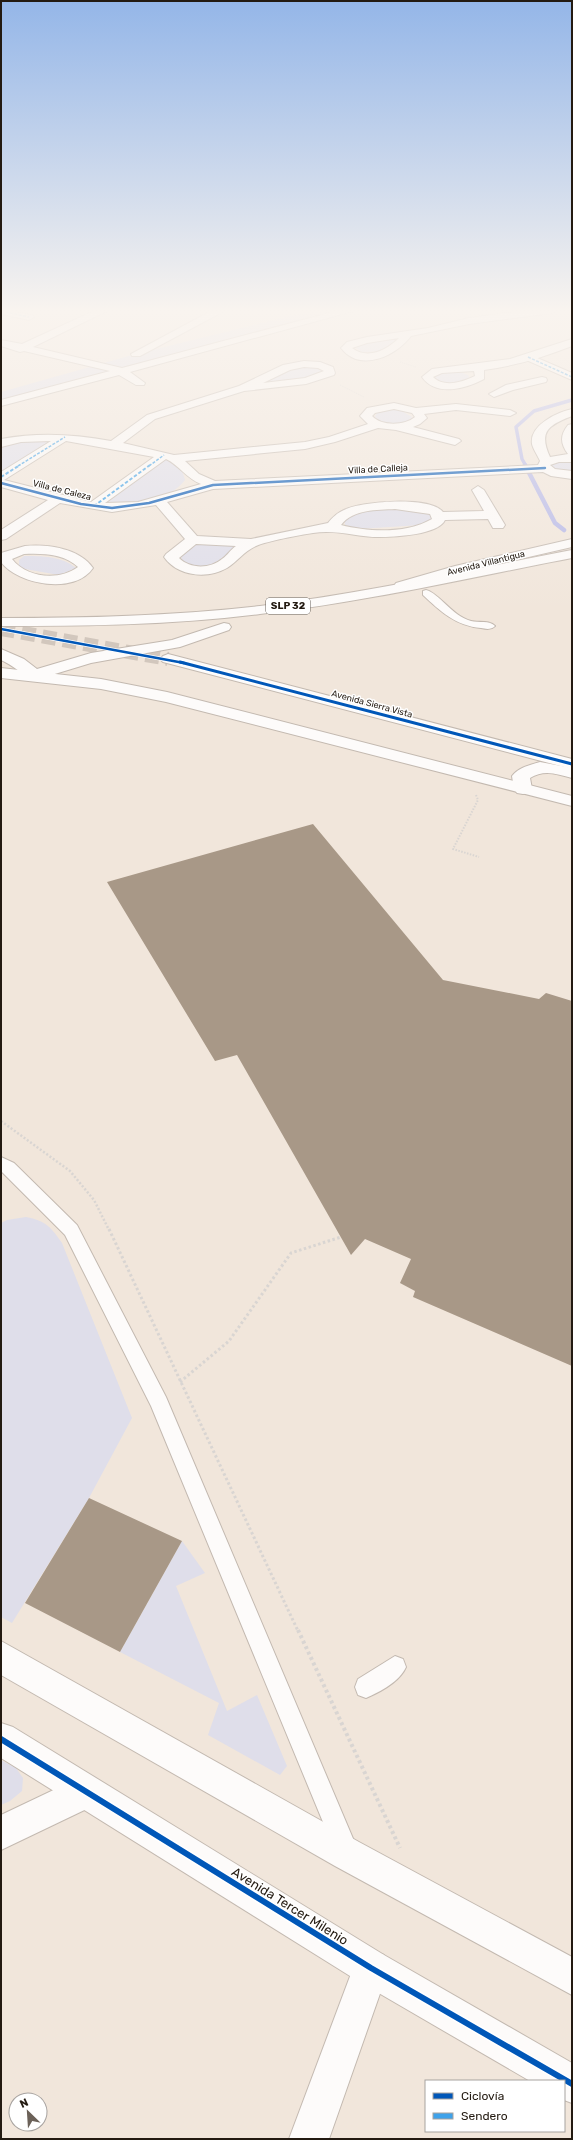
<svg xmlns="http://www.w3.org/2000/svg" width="573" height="2140" viewBox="0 0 573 2140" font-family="Rubik,sans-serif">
  <rect width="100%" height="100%" fill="#f1e6db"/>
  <path fill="#dfdeea" d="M315,310H352L1,402V392L136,354Z
    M396,339L387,351L362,352L356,348L357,345Z
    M301,366H315L326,371L302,380L260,384Z
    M460,372L468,375L470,379L453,384L437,380L434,376L438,373Z
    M390,409L402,411L412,417C405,427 382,425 375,417L377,413Z
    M30,440H52L1,472V449L7,445Z
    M165,459C177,463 182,467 185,480C167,503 136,502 108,502Z
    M572,460V472H559L549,466L552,462Z
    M411,508L428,512L433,515L431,521L422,525L358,529L345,525V517L360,511Z
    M198,543L240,545C217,560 211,574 181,561L182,554Z
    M24,556C41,556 62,556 76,568L59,575L19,568V560Z
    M26,1217C46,1221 51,1227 62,1243L132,1418L89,1498L12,1623L1,1617V1223L7,1220Z
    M182,1541L205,1573L176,1586L227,1711L257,1695L287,1766L280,1775L208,1735L219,1703L120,1652Z
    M1,1760L16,1768L23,1778L22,1791L10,1801L1,1805Z"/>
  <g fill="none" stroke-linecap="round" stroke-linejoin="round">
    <path stroke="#b6b8e8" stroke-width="3.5" d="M526,466L522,459L516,427L534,411L572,400"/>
    <path stroke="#b6b8e8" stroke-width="4.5" d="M525,465L555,523L564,530"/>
  </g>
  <path fill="#a89887" d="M313,824L443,980L539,999L546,993L572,1001V1366L413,1297L415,1291L400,1283L411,1259L365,1239L351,1255L237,1055L215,1061L107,882Z
    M89,1498L182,1541L120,1652L25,1603Z"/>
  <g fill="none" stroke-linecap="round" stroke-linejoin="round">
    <path stroke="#d2c7bd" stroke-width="14" stroke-dasharray="14 7" stroke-linecap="butt" d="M1,629L168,659"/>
    <g stroke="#c3b9b0" stroke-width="2">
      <path id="service" d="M426,590C439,593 452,616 471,621C478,623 490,620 495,626C491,630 486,629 481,628C456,626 440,611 423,595V591Z
        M1,1157L14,1163L77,1225L166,1397L357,1848L353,1856L345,1860L337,1856L151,1406L65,1235L1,1171Z
        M395,1656L403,1659L406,1667C400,1681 380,1692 366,1698L358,1695L355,1687L358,1679Z"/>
    </g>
    <g stroke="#c3b9b0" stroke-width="2">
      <path id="pedestrian" d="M528,354L572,373V380L524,359L523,357Z"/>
    </g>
    <g stroke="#c3b9b0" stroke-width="2">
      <path id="minor" d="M1,310L32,315L34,317L29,320L1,314Z
        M96,310H109L33,347L122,368L340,310H357L130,372L145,383L144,385H136L119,375L1,406V400L110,371L24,351L20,352L1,346V340L22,344Z
        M213,310H226L140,356H132L131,354Z
        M528,310H557L552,313L469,324L411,336C396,356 360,373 341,348L347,342L367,337L428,328L469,318ZM399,338C387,350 368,360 352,348L367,343Z
        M572,339V346C544,357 515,366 484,370V379C465,389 436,397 422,377L432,369L510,359ZM474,371L475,376C463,382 444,388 433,377L442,373Z
        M304,361L320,362L333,367L335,373L334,375L306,384L244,391L155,419L123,443L174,455L305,442L329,437L368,424L360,416L367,408L394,403L416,408L456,404L510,410L516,413L510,416L456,410L424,414L427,418L420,424L413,427L459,439L461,441L455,445L396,430L378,428L335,442L305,449L185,461L199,474L215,481L538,465L540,461C538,456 533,449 532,444C529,425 558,412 572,409V416C549,425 538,431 550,457L568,454C560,443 560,435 568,425L572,424V462H559L550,465L555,469L572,471V479L551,476L543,472L213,489L167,502L197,536L251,539L328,523C333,517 337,513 344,510C362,501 430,496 443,512L484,511L472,490L478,486L484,490L505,525L503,528H493L488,519L445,520C438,535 394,537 379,537C357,537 335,529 313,533C299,535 268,541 256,546C243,552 238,561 227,568C208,579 178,577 164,557L166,554L185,539L156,505L112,512L60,503L6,539L1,540V530L48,500L1,487V472L51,441L21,442L1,447V439C39,432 74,434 111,441L147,415L239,386L283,365ZM304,367L318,368L324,371L305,378L263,383L290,370ZM394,409L412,413L415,417C404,426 381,426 372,416L375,413ZM66,441L154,457L91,502L4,480ZM166,459C179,465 187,479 201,484L138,502L105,503ZM395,509L430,514L432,519C406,534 369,532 341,525C353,509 377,510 395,509ZM196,544L236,546C230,550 228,555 222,559C210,569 190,569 179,558Z
        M542,377L546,378L547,380L546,382L513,390L494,397L489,394L506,385Z
        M572,539V547L464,572L401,590L394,586L396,583L455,566Z
        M25,546C47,544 79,548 93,568C75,595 18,585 1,562V553ZM24,554C42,553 65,554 78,567C59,581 27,578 12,559Z
        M540,762L572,768V778C557,774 544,769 530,778L532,789L529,793L523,794L517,793L514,789L512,776C519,767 530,765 540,762Z
        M85,1775L97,1780L102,1792L97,1804L1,1850V1815Z
        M371,1950L384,1955L389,1968L329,2139H289L358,1955Z"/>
    </g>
    <g stroke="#c3b9b0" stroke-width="2">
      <path id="tertiary" d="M168,654L572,759V769L163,662L160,659L163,656Z
        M1,668L101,679L167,692L572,796V806L166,702L101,689L1,678Z
        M1,1641L359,1842L572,1957V1995L335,1866L1,1675Z
        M1,1723L13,1727L384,1955L572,2063V2103L564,2100V2081H530L358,1981L1,1758Z"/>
    </g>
    <g stroke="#c3b9b0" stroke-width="2">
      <path id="trunk" d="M572,550V558C468,578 365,602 260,614C174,625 88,626 1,626V618C88,618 174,616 260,606C365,593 468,570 572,550Z
        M224,623L229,624L231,627L229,630L180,647L91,663L35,680C25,677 13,665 1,660V649L24,659L37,669L91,653L172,640Z"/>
    </g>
    <path stroke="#d9d5d2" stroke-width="1" stroke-dasharray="1 1" stroke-linecap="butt" d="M400,362L416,367
      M340,385L364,397"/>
    <path stroke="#d9d5d2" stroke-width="2" stroke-dasharray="1.5 1.5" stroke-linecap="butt" d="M476,795L478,800L453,849L479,857"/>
    <path stroke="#d9d5d2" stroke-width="2.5" stroke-dasharray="2 2" stroke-linecap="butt" d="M1,1121L70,1171L94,1200L109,1230"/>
    <path stroke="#d9d5d2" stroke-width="3" stroke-dasharray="2.5 2.5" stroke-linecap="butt" d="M109,1229L298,1631
      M180,1382L229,1341L291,1253L341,1237"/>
    <path stroke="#d9d5d2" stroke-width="4" stroke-dasharray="3 3" stroke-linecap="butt" d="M298,1630L400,1848"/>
    <use href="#service" fill="#fdfbfa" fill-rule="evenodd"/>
    <use href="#pedestrian" fill="#fdfbfa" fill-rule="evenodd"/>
    <use href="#minor" fill="#fdfbfa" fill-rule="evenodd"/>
    <use href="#tertiary" fill="#fdfbfa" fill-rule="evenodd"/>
    <use href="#trunk" fill="#fdfbfa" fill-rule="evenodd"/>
    <path stroke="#3ea2ea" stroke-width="1.5" stroke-dasharray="3 1.5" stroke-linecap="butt" d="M1,311L29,317
      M528,357L572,377
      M18,466L65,437
      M149,466L164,455"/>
    <path stroke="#3ea2ea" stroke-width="2" stroke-dasharray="3.5 2" stroke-linecap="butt" d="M1,477L20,465
      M94,506L150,465"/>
    <g stroke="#fff" stroke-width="4">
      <path id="cycleway-far2" d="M1,483L81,504L112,508L149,503L213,485L545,468
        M1,629L184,663"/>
    </g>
    <g stroke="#fff" stroke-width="5">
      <path id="cycleway-far1" d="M180,662L572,764"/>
    </g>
    <g stroke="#fff" stroke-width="9">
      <path id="cycleway" d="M1,1739L371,1968L572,2084"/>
    </g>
    <use href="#cycleway-far2" stroke="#0057b8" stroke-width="2.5"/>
    <use href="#cycleway-far1" stroke="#0057b8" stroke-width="3"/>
    <use href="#cycleway" stroke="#0057b8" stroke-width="6"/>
  </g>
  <linearGradient id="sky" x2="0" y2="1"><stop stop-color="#94b6e8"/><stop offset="0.51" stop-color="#f9f4ef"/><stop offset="1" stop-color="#f9f4ef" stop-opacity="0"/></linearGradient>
  <rect width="573" height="610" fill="url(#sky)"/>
  <g text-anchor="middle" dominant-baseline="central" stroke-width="3" stroke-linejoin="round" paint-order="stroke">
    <g font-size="9" fill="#231a11" stroke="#fff">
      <text transform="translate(378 469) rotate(-3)">Villa de Calleja</text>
      <text transform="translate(62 490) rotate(14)">Villa de Caleza</text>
      <text transform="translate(486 563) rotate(-14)">Avenida Villantigua</text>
      <text transform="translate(372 704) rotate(15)">Avenida Sierra Vista</text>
    </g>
    <rect fill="#fff" stroke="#655f58" stroke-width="1" x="266" y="598" width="44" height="16" rx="3"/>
    <g font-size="10" font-weight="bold" fill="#231a11">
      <text x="288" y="606">SLP 32</text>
    </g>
    <g font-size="13" fill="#231a11" stroke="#fff">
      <text transform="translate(290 1906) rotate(32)">Avenida Tercer Milenio</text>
    </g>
  </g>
  <rect width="573" height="2140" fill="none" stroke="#231a11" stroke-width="4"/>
  <rect x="425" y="2080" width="140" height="52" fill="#ffffff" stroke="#a7a3a0"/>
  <rect x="433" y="2093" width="20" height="6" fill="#0057b8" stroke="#a7a3a0"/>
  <text x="461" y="2100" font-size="12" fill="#231a11">Ciclovía</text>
  <rect x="433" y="2113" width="20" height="6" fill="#3ea2ea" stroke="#a7a3a0"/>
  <text x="461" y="2120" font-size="12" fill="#231a11">Sendero</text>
  <g transform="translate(28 2112) rotate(335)"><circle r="19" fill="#ffffff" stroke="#a7a3a0"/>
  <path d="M0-3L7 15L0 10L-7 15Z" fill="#6b6158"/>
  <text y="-6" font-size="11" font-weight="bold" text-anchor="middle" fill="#231a11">N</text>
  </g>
</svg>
